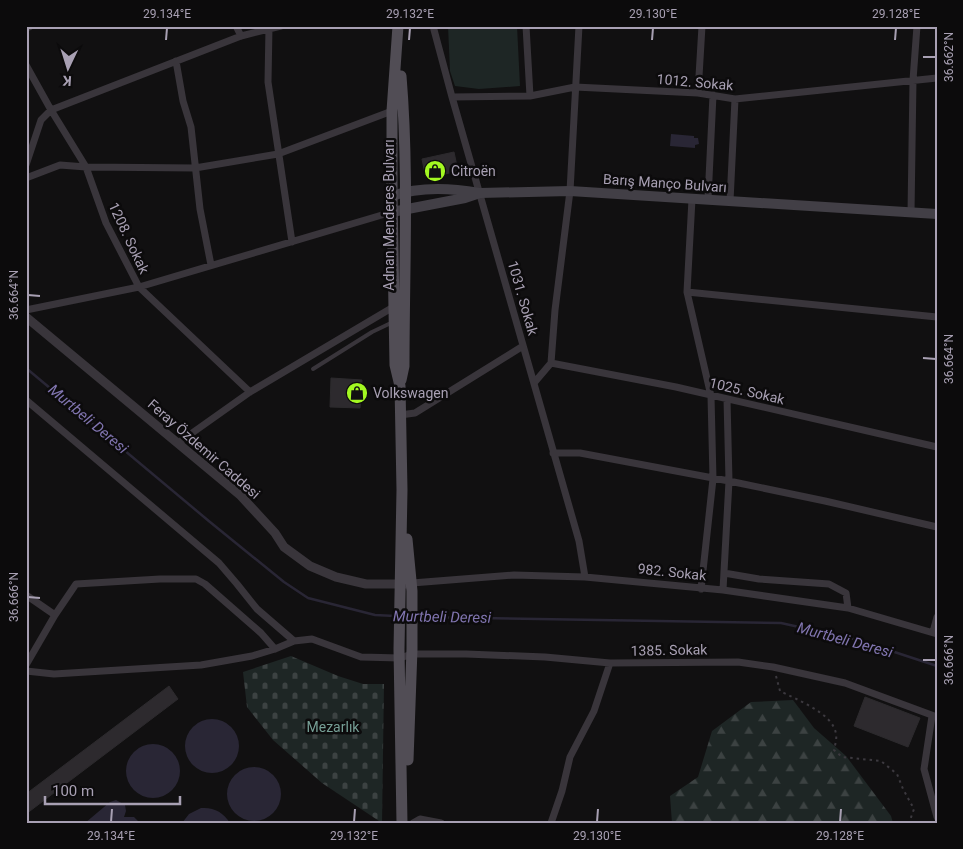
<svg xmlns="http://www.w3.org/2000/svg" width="963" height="849" viewBox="0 0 963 849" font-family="Roboto,sans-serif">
  <defs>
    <pattern id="forest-firs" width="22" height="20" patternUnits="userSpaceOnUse" patternTransform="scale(1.25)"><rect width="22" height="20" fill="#1e2625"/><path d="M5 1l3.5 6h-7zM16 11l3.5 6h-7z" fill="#3c4242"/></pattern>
    <pattern id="cemetery-stones" width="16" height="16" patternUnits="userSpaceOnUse" patternTransform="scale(1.25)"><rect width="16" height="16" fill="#1e2625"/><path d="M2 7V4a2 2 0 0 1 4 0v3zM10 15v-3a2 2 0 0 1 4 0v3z" fill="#3c4242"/></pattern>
  </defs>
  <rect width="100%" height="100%" fill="#111011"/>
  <path fill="url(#forest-firs)" d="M793,700L814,728L846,756L891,816L893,823H672L670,796L698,777L712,731L751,702Z"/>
  <path fill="url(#cemetery-stones)" d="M291,656L338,676L363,684H384L382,823L322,783L273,740L247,707L243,672Z"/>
  <path fill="#1e2625" d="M448,26H517L520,86L479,89L455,86L450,71Z"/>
  <path fill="#292635" d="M671,134L694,136V138H698L699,144L695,145V148L670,146Z
    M185 746a27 27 0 1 1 54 0a27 27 0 1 1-54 0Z
    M126 771a27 27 0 1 1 54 0a27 27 0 1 1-54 0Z
    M227 794a27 27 0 1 1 54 0a27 27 0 1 1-54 0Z
    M116,800L125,805L126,811L124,817H134L140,823H85L110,802Z
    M201,808C214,807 223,812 230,823H182L189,814Z"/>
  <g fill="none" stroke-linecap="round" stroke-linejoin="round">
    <path stroke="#292635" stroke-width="2.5" d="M26,368L210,522L284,582L308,598L375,615L395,616
      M416,617L781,623L858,640L937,666"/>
  </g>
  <path fill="#2d2a2e" stroke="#2c2a2d" d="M454,152L458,171L432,177L425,174L422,159Z
    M331,378L362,380L360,408L330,407Z
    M169,686L178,699L26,814V794Z
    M865,697L920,718L908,747L854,726Z"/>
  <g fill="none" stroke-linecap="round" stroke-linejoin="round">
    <path stroke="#3c393f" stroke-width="2" stroke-dasharray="2.5 4" stroke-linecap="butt" d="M776,676L780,691C797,700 833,713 836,734C837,739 835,745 834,750L842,757L881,761L897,774L903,789L914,809L909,823"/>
    <path stroke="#39353b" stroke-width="4" d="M313,369L372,332L393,322"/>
    <path stroke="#39353b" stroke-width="7" d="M236,26L241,36
      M433,26L452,97L579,541L585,577
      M526,26L530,96
      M269,27L268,82L292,242
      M176,61L183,101L191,127L200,209L211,265
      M26,65L51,110L86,167L106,223L139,287L250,392
      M698,93L702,26
      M452,97L530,96L575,87L698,93L735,99L937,78
      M26,165L41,120L51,110L241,36L281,26
      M26,178L60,165L86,167L195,168L278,154L392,111
      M692,199L687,292L711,396L713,479L701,589
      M708,199L713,95
      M730,201L735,99
      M911,213L913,80L917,26
      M687,292L937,317
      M26,310L139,287L392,212
      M551,363L676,387L937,447
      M534,383L551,363L555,310L570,191L579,26
      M26,400L219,563L237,584L257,609L294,641
      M400,415L415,413L523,346
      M178,443L250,392L395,306
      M553,453H580L729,481L825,501L937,527
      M724,573L759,579L829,584L846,593L848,608
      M412,583L514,575L585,577L723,590L848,608L937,634
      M723,590L729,481L727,399
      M26,595L55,615
      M933,632L937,617
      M26,665L55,615L76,584L160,579H196L205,584L261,633L275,649
      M26,671L54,674L201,665L252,656L275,649L294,641L312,639L361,657L400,658L412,654H466L545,657L610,663L738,662L773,667L845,683L937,717
      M932,716L924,769L937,817
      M413,823L420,819L441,823
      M551,823L562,791L570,757L594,711L610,663"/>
    <path stroke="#39353b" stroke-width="9" d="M26,27L29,26
      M26,317L240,495L275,533L284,547L310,566L336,577L366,584H407"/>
    <path stroke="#423f46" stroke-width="10" d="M392,196C418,187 451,188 479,193
      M392,212L465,198L480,193L570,191L937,214"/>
    <path stroke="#514d55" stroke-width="11" d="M398,26L392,111V196L395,365L400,386L402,490L399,649L402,823
      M401,76C409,172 404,269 404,366L401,380
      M407,539L412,591V649L408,760"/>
  </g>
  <path fill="none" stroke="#a8a0b3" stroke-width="2" d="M166,40L167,28M409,40L410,28M652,40L653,28M895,40L896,28M923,57H936M28,295L40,296M923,358L936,359M28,597L40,598M923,660H936M111,822L112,809M354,822L355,809M597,822L598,809M840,822L841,809"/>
  <defs>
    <g id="shop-disc" transform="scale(1.125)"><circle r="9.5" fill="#a3f821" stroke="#0c0b0c"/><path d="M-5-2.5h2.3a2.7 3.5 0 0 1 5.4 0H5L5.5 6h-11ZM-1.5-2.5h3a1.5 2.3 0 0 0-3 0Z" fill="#111"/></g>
  </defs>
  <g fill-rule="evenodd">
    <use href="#shop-disc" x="435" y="171"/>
    <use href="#shop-disc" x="357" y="393"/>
  </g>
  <g text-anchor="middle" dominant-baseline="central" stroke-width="5" stroke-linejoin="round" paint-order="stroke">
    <g font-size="14" fill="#a8a0b3" stroke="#0c0b0c">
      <text transform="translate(695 82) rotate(5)">1012. Sokak</text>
      <text transform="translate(665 183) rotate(4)">Barış Manço Bulvarı</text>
      <text transform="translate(389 215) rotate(-90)">Adnan Menderes Bulvarı</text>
      <text transform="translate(129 238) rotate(65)">1208. Sokak</text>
      <text transform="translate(523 298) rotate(74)">1031. Sokak</text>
      <text transform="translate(747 391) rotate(13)">1025. Sokak</text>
      <text transform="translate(204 449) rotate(41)">Feray Özdemir Caddesi</text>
      <text transform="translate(672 572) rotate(6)">982. Sokak</text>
      <text transform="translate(669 650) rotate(-1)">1385. Sokak</text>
    </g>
    <g font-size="14" fill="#a8a0b3" stroke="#0c0b0c" text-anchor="start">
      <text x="451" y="171">Citroën</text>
      <text x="373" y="393">Volkswagen</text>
    </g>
    <g font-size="14" fill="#769f96" stroke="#0c0b0c">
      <text x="333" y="727">Mezarlık</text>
    </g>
    <g font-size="15" font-style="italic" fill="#8175b0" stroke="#0c0b0c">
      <text transform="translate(88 419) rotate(40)">Murtbeli Deresi</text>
      <text transform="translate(442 617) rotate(1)">Murtbeli Deresi</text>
      <text transform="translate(845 640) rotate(15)">Murtbeli Deresi</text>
    </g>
  </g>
  <rect width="963" height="849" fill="none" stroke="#0c0b0c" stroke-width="55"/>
  <g transform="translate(68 68) rotate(184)" stroke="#0c0b0c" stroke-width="4" paint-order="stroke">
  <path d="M0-4L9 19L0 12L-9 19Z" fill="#a8a0b3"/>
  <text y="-8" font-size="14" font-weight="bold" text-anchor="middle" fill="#a8a0b3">K</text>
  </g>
  <path d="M45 796v8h135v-8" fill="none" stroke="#a8a0b3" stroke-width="2.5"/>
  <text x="52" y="796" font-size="15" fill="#a8a0b3" stroke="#0c0b0c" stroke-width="4" paint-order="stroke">100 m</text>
  <rect x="28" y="28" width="908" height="794" fill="none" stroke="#a8a0b3" stroke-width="2"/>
  <g font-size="12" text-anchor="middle" fill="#a8a0b3">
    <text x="167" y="18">29.134°E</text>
    <text x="410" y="18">29.132°E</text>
    <text x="653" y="18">29.130°E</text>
    <text x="896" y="18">29.128°E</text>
    <text transform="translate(949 57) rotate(-90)" y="4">36.662°N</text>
    <text transform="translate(14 295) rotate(-90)" y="4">36.664°N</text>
    <text transform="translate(949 359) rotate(-90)" y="4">36.664°N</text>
    <text transform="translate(14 597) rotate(-90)" y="4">36.666°N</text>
    <text transform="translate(949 660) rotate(-90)" y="4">36.666°N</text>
    <text x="111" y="840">29.134°E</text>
    <text x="354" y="840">29.132°E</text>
    <text x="597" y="840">29.130°E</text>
    <text x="840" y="840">29.128°E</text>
  </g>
</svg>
